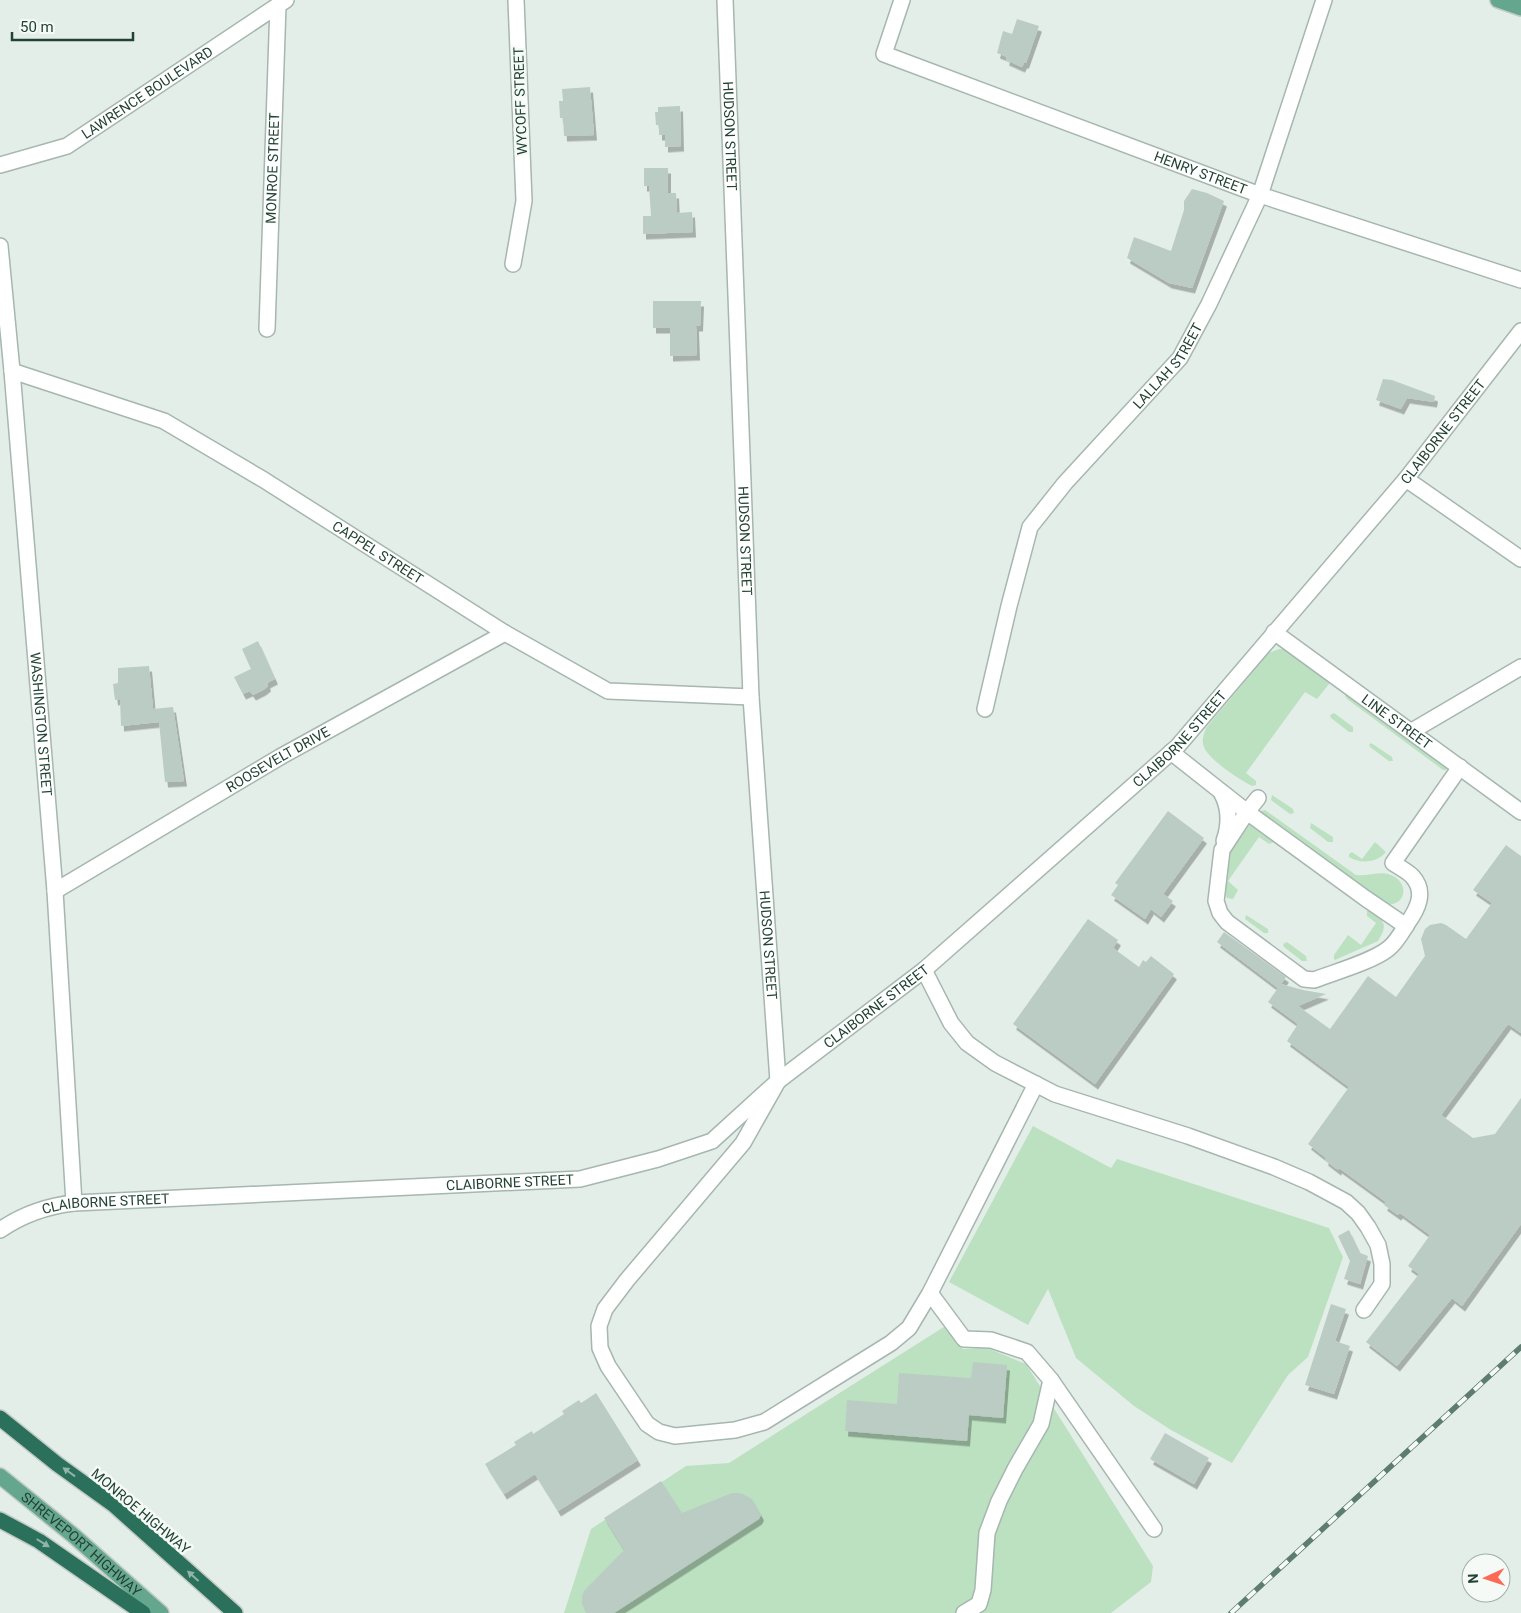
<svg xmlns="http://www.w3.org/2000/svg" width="1521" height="1613" viewBox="0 0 1521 1613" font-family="Roboto,sans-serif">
  <defs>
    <filter id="shadow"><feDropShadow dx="3" dy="5.5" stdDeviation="0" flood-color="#0004"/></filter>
  </defs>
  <rect width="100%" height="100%" fill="#e4eee8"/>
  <path fill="#bbe1c1" d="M1279,649H1285L1328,678L1329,684L1317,699L1305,692L1246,773L1256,781V785L1252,786C1240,780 1208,759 1204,747C1201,740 1204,734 1206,728L1269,653Z
    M1347,693L1448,767L1446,770H1443L1347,699L1345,696Z
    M1334,713L1353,727V732H1349L1331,718L1330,715Z
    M1371,743L1392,757L1393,761H1389L1370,747L1369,745Z
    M1272,795L1293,809L1294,813L1290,814L1271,800Z
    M1265,810L1356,875C1367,877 1380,870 1391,875C1411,883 1406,909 1382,904L1260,812L1261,811Z
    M1251,823L1274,841V842L1269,844L1259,837L1228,881L1238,890L1233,899L1227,898L1224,892L1229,854Z
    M1311,823L1333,837V842H1328L1310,828Z
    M1375,842L1386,852C1377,863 1360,864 1349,857V854L1352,852L1362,859Z
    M1371,910L1380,917L1384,925L1383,932L1378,941L1335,960L1334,959V955L1348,935L1361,945L1376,923L1367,916V911Z
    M1246,915L1268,929V933H1264L1245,919Z
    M1287,942L1306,956L1307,961H1302L1284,947L1283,944Z
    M1033,1126L1111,1168L1117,1159L1329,1228L1343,1257L1308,1357L1288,1375L1232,1463L1171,1430L1134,1406L1076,1358L1048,1289L1028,1325L949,1282Z
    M947,1325L963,1349L987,1348L1026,1364L1153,1566L1151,1582L1111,1613H564L591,1529L686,1466L729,1463Z"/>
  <path fill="#bbccc4" filter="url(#shadow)" d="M1017,19L1039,26L1026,63H1024L1022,67L1006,60L1007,57L997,53L1003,31L1012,34Z
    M590,87L594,135L564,136L563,118H560L559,101H563L562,89Z
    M680,106L681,146L665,147V135H659V125H656L655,112H658V107Z
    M644,168H668V193H676L677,213L692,212L693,232L643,234V216H651L649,186H644Z
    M1192,189L1207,193L1224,201L1192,288L1169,283L1127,258L1134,237L1171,251L1184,210V201Z
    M653,301H701L700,326H696L697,355L670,356V328H653Z
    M1383,379L1392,380L1435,396L1434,402L1407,398L1401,409L1376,400Z
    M258,641L275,679L267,683L268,686L263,690L253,695L250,691L243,694L234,677L251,669L242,649Z
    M149,666L153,709L173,707L184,781L165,782L159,722L121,726L120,699L115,700L113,684L118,683V668Z
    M1168,811L1204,838L1163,894L1173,901L1161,917L1151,909L1145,919L1111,895L1118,885L1115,883Z
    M1506,845L1521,856V1033L1508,1024L1441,1115L1473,1138L1495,1134L1521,1098V1224L1462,1306L1452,1298L1397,1366L1366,1342L1419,1274L1408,1266L1430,1235L1400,1213L1398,1215L1384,1205L1386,1202L1339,1168L1338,1170L1325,1160L1326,1158L1308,1144L1349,1087L1287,1041L1298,1024L1268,1002L1278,988L1217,942L1224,932L1286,977L1281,984L1303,990L1326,994L1298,1006L1330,1029L1368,976L1396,997L1425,956L1421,939L1425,929L1430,925L1441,923L1446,925L1466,939L1492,903L1473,890Z
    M1088,919L1118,940L1113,948L1139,967L1143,960L1146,962L1151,956L1174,974L1095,1084L1013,1024Z
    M1349,1230L1360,1253L1368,1256L1360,1284L1344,1279L1350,1261L1338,1236Z
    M1331,1304L1346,1309L1335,1341L1350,1346L1334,1394L1305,1385Z
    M973,1362L1007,1365L1003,1418L969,1415L967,1441L845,1431L847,1400L897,1404L899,1373L971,1378Z
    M596,1393L638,1460L558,1511L535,1474L504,1494L485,1464L516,1445L514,1442L532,1431L533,1434L564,1414L562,1411L579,1400L581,1403Z
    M1165,1433L1209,1458L1194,1484L1150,1459Z
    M661,1481L682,1513L732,1493H738L743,1494L752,1499L761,1515L759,1519L614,1613H586L582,1604V1596L584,1591L624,1550L604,1518Z"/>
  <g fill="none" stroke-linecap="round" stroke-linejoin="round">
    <g stroke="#a6b7af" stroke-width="18">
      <g id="minor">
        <path id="s1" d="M725,0L751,697L778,1081L743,1143L627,1280L605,1309L599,1326L600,1348L608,1366L647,1424L659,1432L675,1436L735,1430L764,1422L891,1343L909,1328L930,1293L1036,1084"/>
        <path id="s2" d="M902,0L884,54L1260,195L1521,280"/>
        <path id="s3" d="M0,165L67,146L286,0"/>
        <path id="s4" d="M0,246L12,371L55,891L74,1203"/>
        <path d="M513,264L524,201L516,0"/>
        <path id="s5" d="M267,329L278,5"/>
        <path id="s6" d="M12,371L164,421L264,480L505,633L608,691L751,697"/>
        <path d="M1406,479L1521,559"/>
        <path id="s7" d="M1274,632L1521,812"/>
        <path id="s8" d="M985,709L1009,606L1030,527L1065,483L1180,358L1209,304L1260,195L1324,0"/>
        <path d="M1412,731L1521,667"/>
        <path d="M1171,752L1247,812L1222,850L1216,901L1220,913L1227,922L1304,979L1314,980C1335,972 1371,962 1388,949C1396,943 1402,932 1407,924C1417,910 1427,892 1412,876C1407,871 1399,867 1393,863L1460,767"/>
        <path d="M1221,792C1230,808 1230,824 1224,841"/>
        <path d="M1258,798L1247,812L1365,898L1406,926"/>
        <path id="s9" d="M55,891L280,757L505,633"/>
        <path d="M924,970L951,1023L967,1043L995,1063L1055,1094L1188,1136L1274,1167L1309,1182L1346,1202L1358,1213L1368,1227L1378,1245L1382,1264V1284L1364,1310"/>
        <path id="s10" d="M0,1230C22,1215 47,1206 74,1203L580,1179L658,1159L712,1141L778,1081L924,970L1177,747L1406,479L1521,331"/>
        <path d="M930,1293L964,1339L991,1340L1027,1352L1051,1380L1154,1529"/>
        <path d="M964,1613L979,1604L983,1590L987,1533L999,1501L1015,1469L1041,1424L1051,1380"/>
      </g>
    </g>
    <g stroke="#c1cac6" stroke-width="18">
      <g id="major">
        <path d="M1498,0L1521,8"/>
        <path id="s11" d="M0,1476L74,1536L161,1613"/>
      </g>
    </g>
    <g stroke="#c1cac6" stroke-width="18">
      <path id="highway" d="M0,1418L57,1464L114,1505L235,1613
        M0,1520L39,1541L143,1613"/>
    </g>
    <use href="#minor" stroke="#fff" stroke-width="15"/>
    <use href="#major" stroke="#65a78e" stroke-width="15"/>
    <use href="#highway" stroke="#2b705a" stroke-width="15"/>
    <g stroke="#5c7d70" stroke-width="5.5">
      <path id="rail" d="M1231,1613L1521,1347"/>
    </g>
    <use href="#rail" stroke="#f5faf7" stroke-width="4" stroke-dasharray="11" stroke-linecap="butt"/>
  </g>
  <defs><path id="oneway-solid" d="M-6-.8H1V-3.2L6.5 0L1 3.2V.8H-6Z" transform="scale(1.25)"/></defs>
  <g fill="#90b5a8">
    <use href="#oneway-solid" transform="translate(69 1472) rotate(-144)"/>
    <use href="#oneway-solid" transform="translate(43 1543) rotate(32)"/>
    <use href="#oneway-solid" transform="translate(193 1576) rotate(-138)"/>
  </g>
  <g text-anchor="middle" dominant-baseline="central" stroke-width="5" stroke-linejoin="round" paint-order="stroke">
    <g font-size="14" fill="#214235" stroke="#f5faf7">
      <text stroke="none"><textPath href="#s3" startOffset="166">LAWRENCE BOULEVARD</textPath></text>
      <text transform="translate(520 101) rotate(-92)">WYCOFF STREET</text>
      <text stroke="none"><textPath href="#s1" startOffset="136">HUDSON STREET</textPath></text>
      <text stroke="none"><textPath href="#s5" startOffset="161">MONROE STREET</textPath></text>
      <text stroke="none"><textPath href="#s2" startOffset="395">HENRY STREET</textPath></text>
      <text stroke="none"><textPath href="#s8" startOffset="400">LALLAH STREET</textPath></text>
      <text stroke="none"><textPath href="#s10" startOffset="1746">CLAIBORNE STREET</textPath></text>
      <text stroke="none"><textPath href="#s1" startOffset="541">HUDSON STREET</textPath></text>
      <text stroke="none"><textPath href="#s6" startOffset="411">CAPPEL STREET</textPath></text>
      <text stroke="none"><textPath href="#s7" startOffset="152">LINE STREET</textPath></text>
      <text stroke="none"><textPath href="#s4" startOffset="480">WASHINGTON STREET</textPath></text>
      <text stroke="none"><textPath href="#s10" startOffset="1341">CLAIBORNE STREET</textPath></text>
      <text stroke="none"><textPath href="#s9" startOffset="259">ROOSEVELT DRIVE</textPath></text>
      <text stroke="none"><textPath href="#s1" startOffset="946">HUDSON STREET</textPath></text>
      <text stroke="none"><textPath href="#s10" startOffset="936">CLAIBORNE STREET</textPath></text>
      <text stroke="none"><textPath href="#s10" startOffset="516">CLAIBORNE STREET</textPath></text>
      <text stroke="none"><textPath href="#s10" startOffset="111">CLAIBORNE STREET</textPath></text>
      <text transform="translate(141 1511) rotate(40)">MONROE HIGHWAY</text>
      <text stroke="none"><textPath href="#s11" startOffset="106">SHREVEPORT HIGHWAY</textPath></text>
    </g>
  </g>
  <g transform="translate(1486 1578) rotate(267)"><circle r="24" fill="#f5faf7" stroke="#a0b0a9"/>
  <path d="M0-4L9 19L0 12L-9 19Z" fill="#fc6954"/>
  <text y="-8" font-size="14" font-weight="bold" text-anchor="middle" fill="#214235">N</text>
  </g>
  <path d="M12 32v8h121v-8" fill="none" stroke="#214235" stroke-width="2.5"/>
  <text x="20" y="32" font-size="15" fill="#214235" stroke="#f5faf7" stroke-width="4" paint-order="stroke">50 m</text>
</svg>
